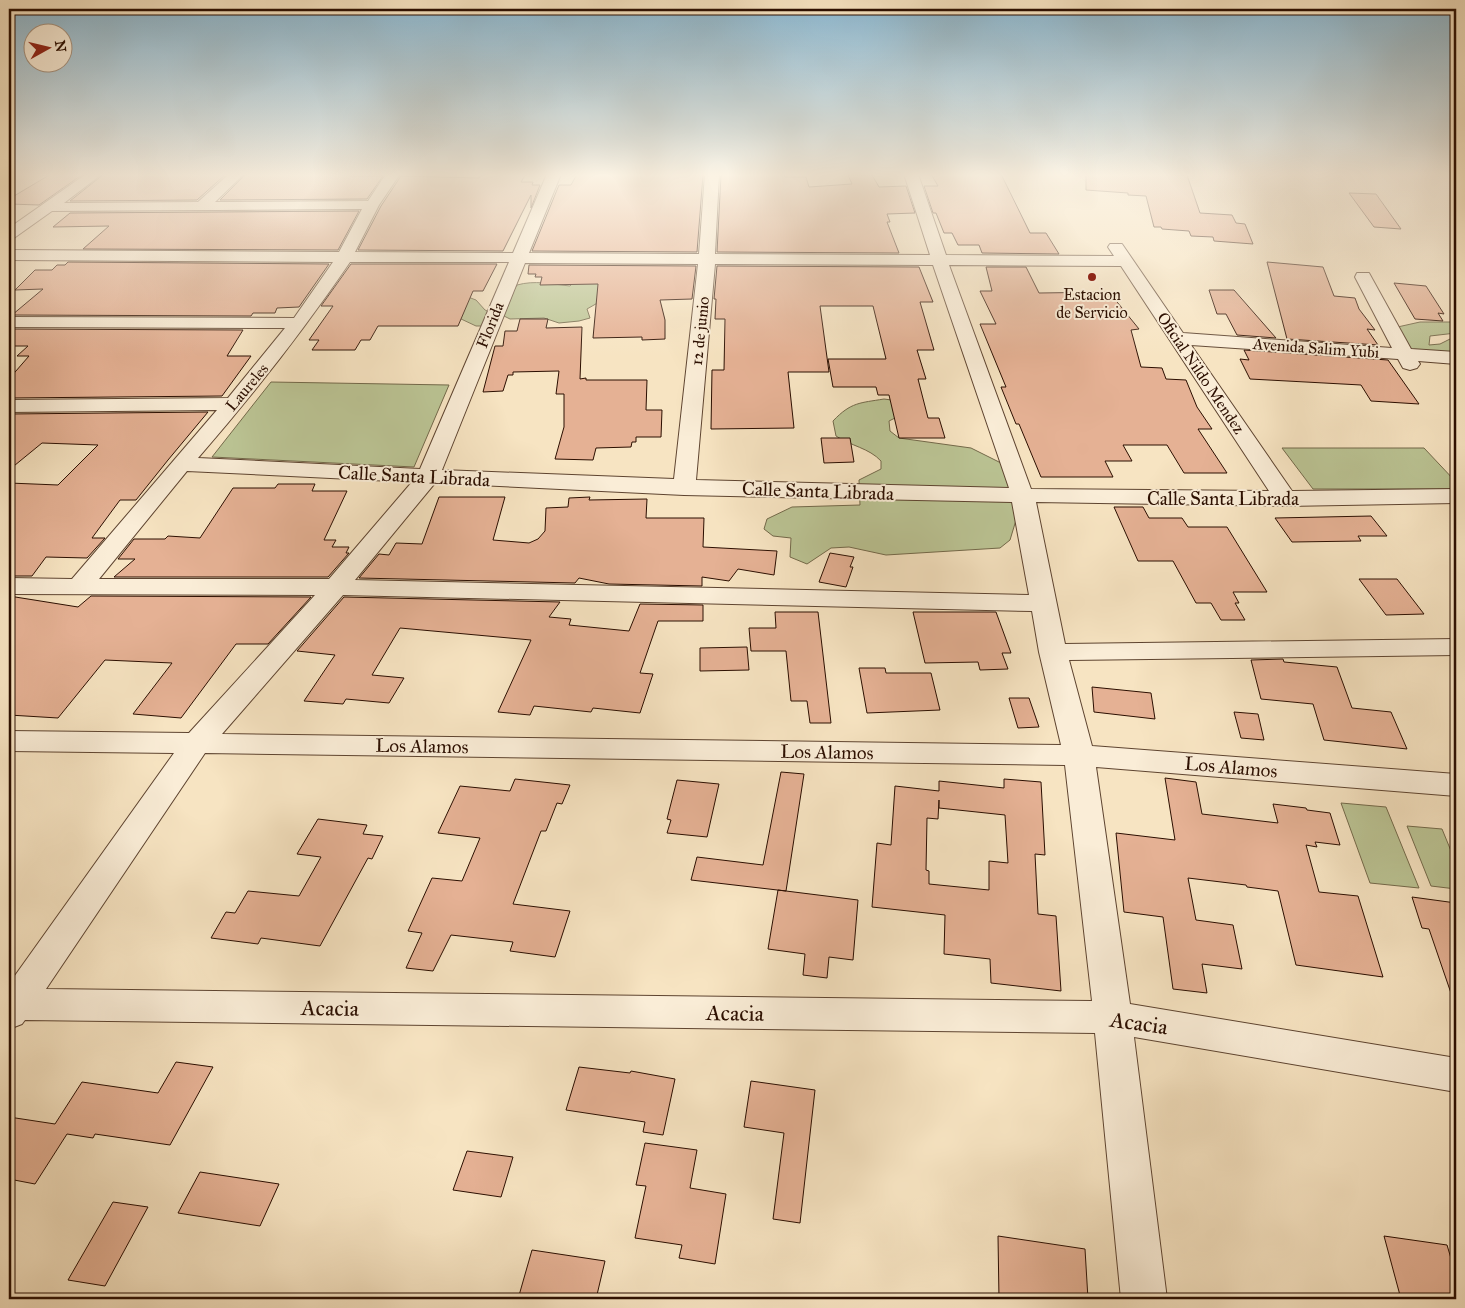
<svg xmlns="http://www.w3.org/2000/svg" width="1465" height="1308" viewBox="0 0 1465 1308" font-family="'IM FELL Great Primer',serif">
  <rect width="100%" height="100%" fill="#f7e4c2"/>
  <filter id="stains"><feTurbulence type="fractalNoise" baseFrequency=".004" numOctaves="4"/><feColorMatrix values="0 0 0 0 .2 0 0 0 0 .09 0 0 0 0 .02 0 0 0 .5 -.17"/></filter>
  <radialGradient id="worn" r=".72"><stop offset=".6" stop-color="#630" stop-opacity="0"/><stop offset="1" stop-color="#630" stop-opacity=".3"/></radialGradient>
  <path fill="#bbc494" stroke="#73694a" d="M601,274V301L587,309L590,318L579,321L559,323L544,318L510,319L502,315L501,312L517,285C535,280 551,284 570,286L575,281Z
    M468,297L476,300L485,310L499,316L489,326H476L442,310Z
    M1420,322H1456V333L1430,336L1429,345L1440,344L1456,336V356L1418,353L1407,347L1393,328Z
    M271,382L449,385L414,467L212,457Z
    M884,399L899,401L895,418L889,421L890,431L899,438L971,448L1013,469L1023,497L1010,540L1000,548L886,555L849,547L831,548L807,564L790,557L791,538L773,536L764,529L767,519L792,507L860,505L859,480L881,469V461C869,448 851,446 836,436L833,421C851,402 860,403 884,399Z
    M1282,448H1424L1456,482V489H1313Z
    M1341,803L1386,807L1419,888L1370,883Z
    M1407,826L1442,829L1456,863V889L1431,886Z"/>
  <path fill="#e5b194" stroke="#2b0e00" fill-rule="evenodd" d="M51,174H83L39,205L9,204V199Z
    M104,174H226L197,200L70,201Z
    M246,174H353L351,176H383L367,199L220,200Z
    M482,174H526L521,182H533L532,185H540L531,208V195L503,251L358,250L381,206L401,176L479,178Z
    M577,174L703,175L697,252L532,251L559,185H571Z
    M726,174H784L785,177H806L809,187L852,184L848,175H872L879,187L906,186L915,213L887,214L890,222H887L899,253L717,252L721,175Z
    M931,174H1001L1030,233H1046L1059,254L982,253L979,245H958L952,233H944L936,213H933L924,186H938Z
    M1086,174L1187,175L1200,213L1232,215L1236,223L1245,224L1253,244L1214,241L1213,237L1191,236L1189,231L1162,229L1161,227H1154L1146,196L1128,195V193L1086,190Z
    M1349,193L1376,194L1401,229L1374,227Z
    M359,211L338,250L83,249L109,226L53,227L70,213Z
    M68,262L329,264L299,307L277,308L275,313H253L251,316L12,315L43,289L15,290L35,270H52L57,265H65Z
    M1267,262L1323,267L1334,296L1355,298L1359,309L1375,330L1367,329L1378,345L1287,339Z
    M351,264H497L483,291H473L458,326H378L370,340H361L355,350H312L319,340H309L333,306H321Z
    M529,265L696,266L692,299L660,300L665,320V339L642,340V337L593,338L598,284L540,285L542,277H535L536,274H528Z
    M717,266L919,267L933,302H920L934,350H917L926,379H918L928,418H939L945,438H899L889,395H878L876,387H833L828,359H886L873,306H820L829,372H788L794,428L711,429L712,370H724L725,319H715L716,299H714Z
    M986,267H1026L1039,293L1109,292L1139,329L1131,330L1141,367L1162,368L1166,379L1186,380L1197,407L1212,429H1198L1227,473H1184L1167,445H1123L1132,461H1105L1113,477H1041L1019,424H1016L1001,387H1006L980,324H996L980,291H992Z
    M1394,283L1426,286L1444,314L1438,313L1443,321L1415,319Z
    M1209,290H1234L1276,338L1237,335L1226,314H1217Z
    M520,319H548L546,328L582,327L580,379L586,378V380H647L646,410H662L661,437H636V442H632L631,447L596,448L593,460L555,459L564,427V394H556L559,371L513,372V375H508L503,391L483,392L495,346H503L505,331H517Z
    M9,329L243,330L227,356H251L222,396L9,398V379L29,356H17L28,346H9Z
    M1244,350L1388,360L1419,404L1371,401L1361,385L1250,379L1240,359L1249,360Z
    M208,412L168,460L136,500H120L92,538H105L87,558L46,557L32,576H9V483L58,485L98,445L42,443L9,470V414Z
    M821,438H850L854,462L824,463Z
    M278,484H315L312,491H347L324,540H336L332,547H349L346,553H349L328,577H114L135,559H118L134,539H165L168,536L200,538L233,488H275Z
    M439,497H505L493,540L529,543L538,539L545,531L546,508L568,507L569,498L590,497L589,500L647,499L646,518H704L703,547L777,551L774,575L738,569L729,581L702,577V586L609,584L579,578L575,583L359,578L379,554L389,555L396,543L422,544Z
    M1114,507H1143L1149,518H1182L1188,527H1227L1267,592H1233L1239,603H1235L1245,620H1221L1211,603H1196L1173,561H1138Z
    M1371,516L1387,536H1358L1361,541L1292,542L1275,518Z
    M830,553L854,557L850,567H853L846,587L819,582Z
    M1359,579H1397L1424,614L1386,615Z
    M9,596L78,607L91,596L311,597L268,644H236L181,718L133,714L172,663L105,660L58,718L9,715Z
    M344,597L560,602L549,617L571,619L569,625L629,631L640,604L703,605V621H658L640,673L653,674L640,713L593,708L591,712L534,706L530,715L498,712L531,640L400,628L372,675L404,678L389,703L346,699L343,704L304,701L335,655L297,651Z
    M775,612H818L831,723H810L807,701H791L786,651H751L749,628H776Z
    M913,612H996L1011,653H1002L1008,669L980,670L978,662L925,663Z
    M747,647L749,670L700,671V648Z
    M1283,659L1284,662L1337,667L1352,708L1391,712L1407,749L1324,740L1313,704L1261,699L1251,660Z
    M859,668H885L886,673H931L940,710L867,713Z
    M1092,687L1151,693L1155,719L1094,712Z
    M1009,698H1029L1039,727L1018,728Z
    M1234,712L1258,714L1264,740L1241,738Z
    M781,772L804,774L786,891L691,880L697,857L763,865Z
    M1165,778L1196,782L1202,814L1278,823L1273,804L1306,808L1307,810L1330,813L1340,845L1315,842L1317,847L1306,845L1319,892L1358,896L1383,977L1296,965L1278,891L1247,887L1246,885L1188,878L1196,920L1233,925L1242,969L1202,964L1207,993L1173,989L1163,917L1124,912L1116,833L1175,840Z
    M515,779L570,785L562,804L557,803L546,831H541L513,904L570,911L555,957L510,951L513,942L451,935L433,971L406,968L422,933L408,931L432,878L462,881L480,838L438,833L460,786L510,791Z
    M1004,779L1041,782L1045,855L1035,854L1038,914L1056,916L1061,991L991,983L990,959L944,954L945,915L872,907L877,843L891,845L895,786L939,791V781L1004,788ZM939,800V808L1005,815L1008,863L989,861V890L929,884V871L926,870L927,818L938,819Z
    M677,780L719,784L707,837L667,833L671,820L667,819Z
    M318,819L367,825L363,834L383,836L372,859L368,858L320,946L261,938L258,944L211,938L226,912L235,913L248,891L299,896L321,857L297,854Z
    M778,890L858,900L853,960L829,957L827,978L803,975L805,954L768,949Z
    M1412,897L1456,903V999H1453L1429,929L1422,928Z
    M176,1062L213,1067L170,1145L95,1134L93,1138L67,1134L35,1184L9,1179V1117L55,1124L82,1082L158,1093Z
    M579,1067L630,1073L631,1071L675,1079L663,1135L643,1132L645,1122L566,1110Z
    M751,1081L815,1090L800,1223L773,1219L784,1133L744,1127Z
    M645,1143L697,1150L690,1188L726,1194L715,1264L679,1258L682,1245L635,1238L646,1186L636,1185Z
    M467,1151L513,1157L501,1197L453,1190Z
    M200,1172L279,1184L260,1226L178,1213Z
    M113,1202L148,1207L105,1286L68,1280Z
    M998,1236L1085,1249L1088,1299H999Z
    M1384,1236L1447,1245L1456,1275V1299H1401Z
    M532,1250L605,1261L596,1299H518Z"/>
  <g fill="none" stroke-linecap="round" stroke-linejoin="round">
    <g stroke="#5e4430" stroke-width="2">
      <path id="minor" d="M86,174H102L64,203L198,202L229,174H244L215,202L368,201L386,174H400L379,205L355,252L513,253L547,174H561L529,253L699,254L705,174H719L715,254L930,255L904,174H918L946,255L1114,256L1108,247L1110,244H1122L1183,333L1392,348L1355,277L1357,273H1369L1411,349L1456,352V364L1418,361L1420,364L1417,368L1410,370L1403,368L1398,359L1191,345L1292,491L1456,489V503L1286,506L1036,502L1065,644L1456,639V655L1069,660L1092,746L1456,774V796L1096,767L1130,1004L1456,1058V1092L1134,1037L1167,1299H1121L1095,1033L25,1020L22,1024L9,1029V984L174,753L9,751V731L189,733L315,595L9,594V578L72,579L217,410L9,412V400L228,398L285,328L9,327V317L294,318L333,262L9,260V250L339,252L362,209L52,211L14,238L9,240V228ZM350,262H509L420,469L198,458C253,395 303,331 350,262ZM525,263L698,264L674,479L442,470ZM715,264L933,265L1009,488L696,480ZM949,265L1121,266L1269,491L1031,489ZM187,471L412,482L329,579H99ZM435,483L684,495L1012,502L1029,595L355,580ZM343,595L1032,611L1039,652L1061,745L222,734ZM205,753L1065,765L1092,1001L46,989Z"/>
    </g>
    <use href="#minor" fill="#faedd7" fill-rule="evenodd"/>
  </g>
  <linearGradient id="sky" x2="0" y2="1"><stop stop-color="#8ab8d2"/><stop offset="0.49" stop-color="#fbf3e4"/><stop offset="1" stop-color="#fbf3e4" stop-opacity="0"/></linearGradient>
  <rect width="1465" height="357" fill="url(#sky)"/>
  <circle fill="#8f2418" stroke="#faedd7" stroke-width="2" cx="1092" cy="277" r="5"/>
  <g text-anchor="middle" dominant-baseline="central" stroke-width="4" stroke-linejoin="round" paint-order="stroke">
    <g font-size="16" fill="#2b0e00" stroke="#faedd7">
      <text x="1092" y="294">Estacion<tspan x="1092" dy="18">de Servicio</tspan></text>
    </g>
    <g font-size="16" fill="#2b0e00" stroke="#faedd7">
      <text transform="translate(490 325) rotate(-68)">Florida</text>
      <text transform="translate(700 331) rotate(-84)">12 de junio</text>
      <text transform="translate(1316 348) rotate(4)">Avenida Salim Yubi</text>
      <text transform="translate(1201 373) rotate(56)">Oficial Nildo Mendez</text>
      <text transform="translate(247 387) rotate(-50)">Laureles</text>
    </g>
    <g font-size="19" fill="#2b0e00" stroke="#faedd7">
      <text transform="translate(414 476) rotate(3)">Calle Santa Librada</text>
      <text transform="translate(818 491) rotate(2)">Calle Santa Librada</text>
      <text x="1223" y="498">Calle Santa Librada</text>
      <text transform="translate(422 746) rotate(1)">Los Alamos</text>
      <text transform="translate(827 752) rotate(1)">Los Alamos</text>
      <text transform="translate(1231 767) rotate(5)">Los Alamos</text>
    </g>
    <g font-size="22" fill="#2b0e00" stroke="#faedd7">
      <text transform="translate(330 1008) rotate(1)">Acacia</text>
      <text transform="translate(735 1013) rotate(1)">Acacia</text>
      <text transform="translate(1139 1023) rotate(8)">Acacia</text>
    </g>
  </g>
  <rect width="1465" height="1308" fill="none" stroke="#f7e4c2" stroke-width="30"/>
  <rect x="10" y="10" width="1445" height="1288" fill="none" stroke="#2b0e00" stroke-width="2.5"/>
  <rect x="15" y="15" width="1435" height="1278" fill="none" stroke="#2b0e00"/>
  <g transform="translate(48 48) rotate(82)"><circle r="24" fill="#faedd7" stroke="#a79481"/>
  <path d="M0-4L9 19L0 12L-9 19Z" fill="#8f2418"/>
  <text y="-8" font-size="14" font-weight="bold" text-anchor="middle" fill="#2b0e00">N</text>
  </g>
  <rect width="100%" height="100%" filter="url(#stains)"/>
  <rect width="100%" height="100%" fill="url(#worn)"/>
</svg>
